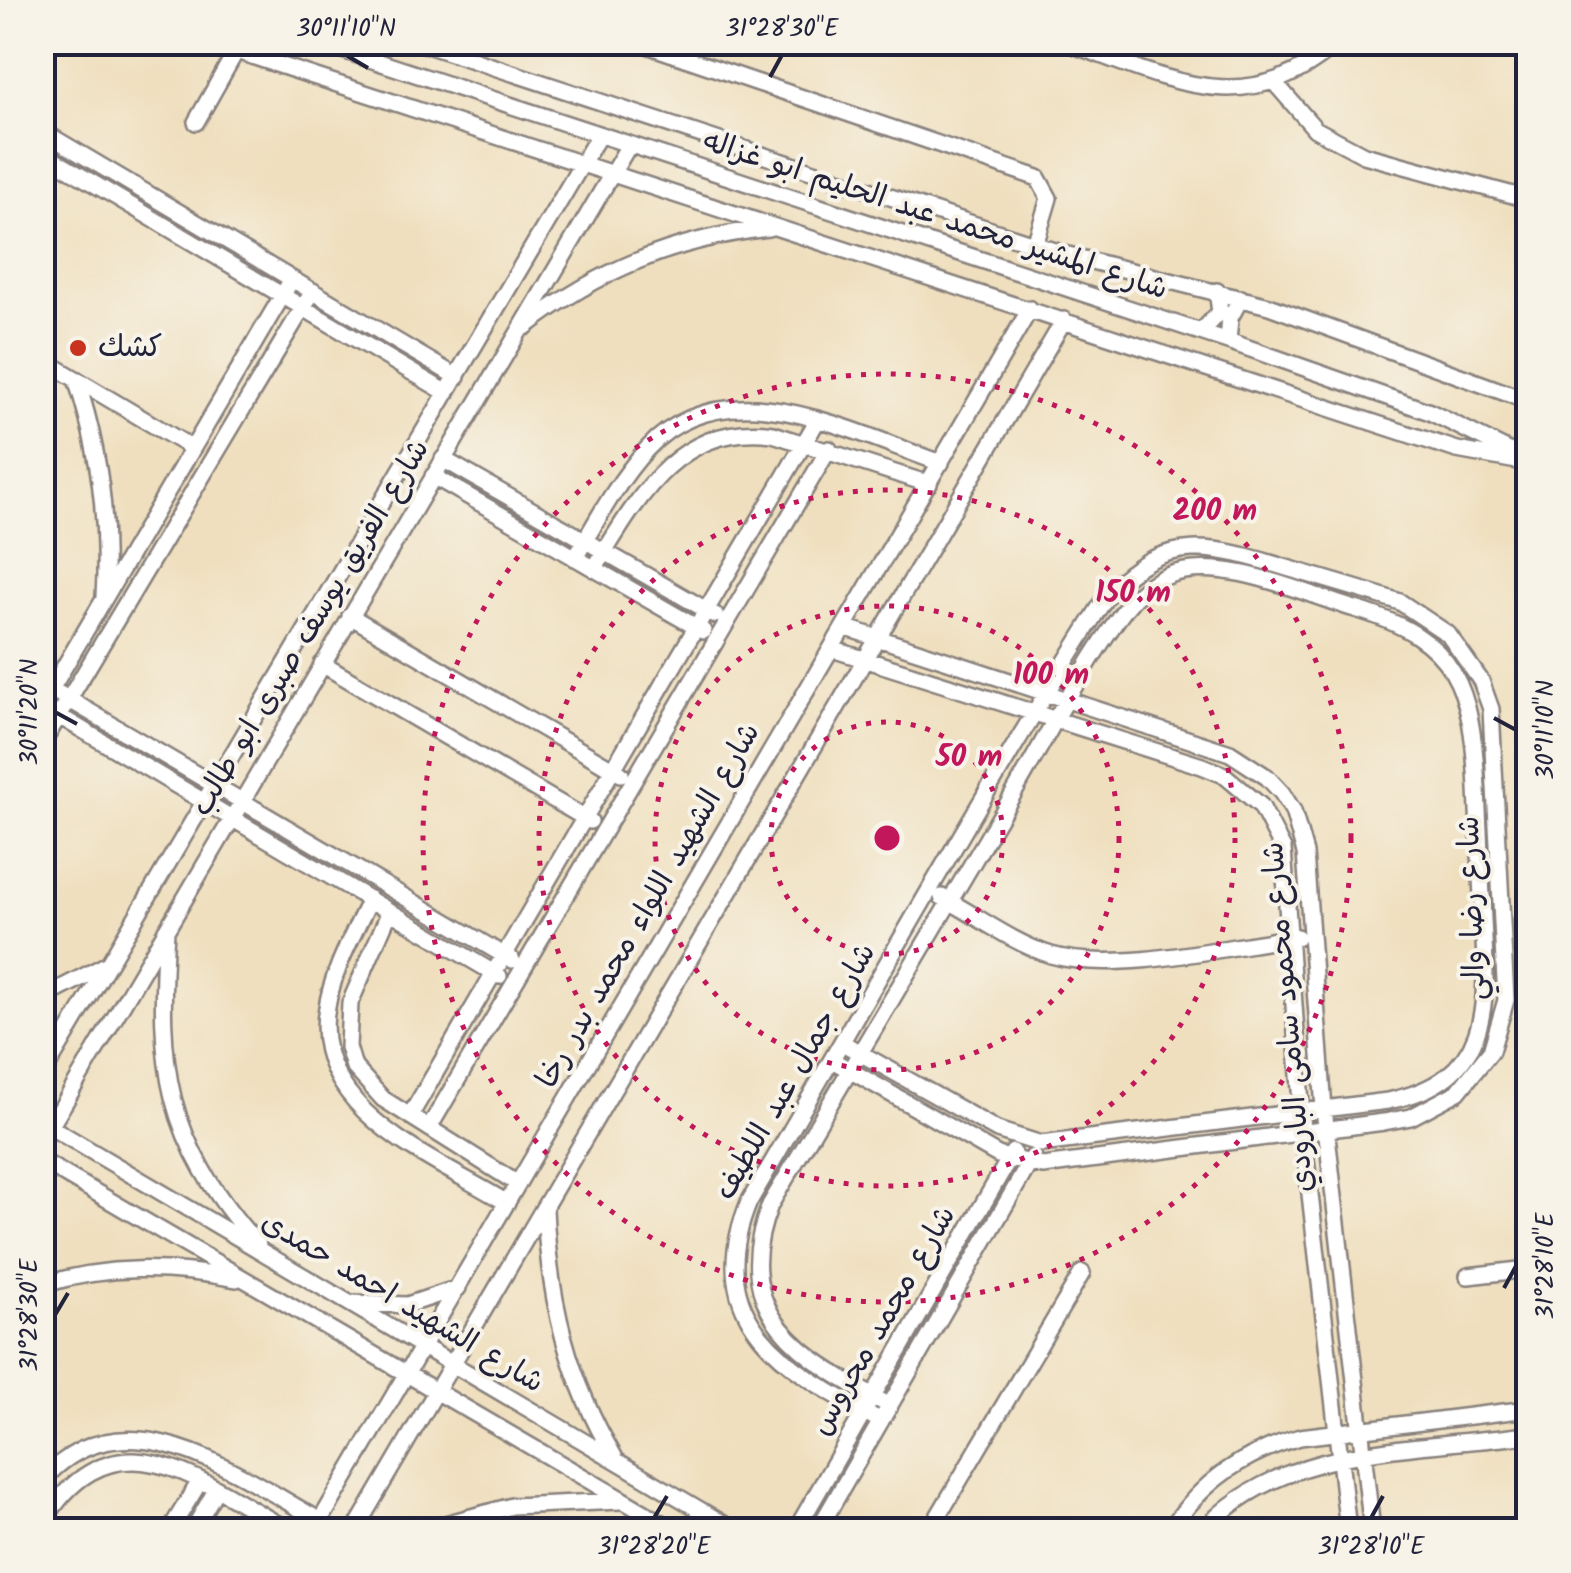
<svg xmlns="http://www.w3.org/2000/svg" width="1571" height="1573" viewBox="0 0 1571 1573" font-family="Kalam,'Playpen Sans Arabic',sans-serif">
  <rect width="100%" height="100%" fill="#f7f3e8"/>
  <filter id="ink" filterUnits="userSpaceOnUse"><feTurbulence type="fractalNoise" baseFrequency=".01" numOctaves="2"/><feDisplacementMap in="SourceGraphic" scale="20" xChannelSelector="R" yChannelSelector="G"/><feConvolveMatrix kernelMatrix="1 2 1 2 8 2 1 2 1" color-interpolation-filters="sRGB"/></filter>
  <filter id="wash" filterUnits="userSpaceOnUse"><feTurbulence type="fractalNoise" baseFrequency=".0048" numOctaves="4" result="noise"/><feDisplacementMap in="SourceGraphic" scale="40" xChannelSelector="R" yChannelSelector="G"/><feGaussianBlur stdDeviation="2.25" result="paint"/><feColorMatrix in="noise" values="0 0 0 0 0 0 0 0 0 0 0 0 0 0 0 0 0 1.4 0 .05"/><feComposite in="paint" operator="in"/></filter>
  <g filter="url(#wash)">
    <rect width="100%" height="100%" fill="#efdfbe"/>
  </g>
  <g filter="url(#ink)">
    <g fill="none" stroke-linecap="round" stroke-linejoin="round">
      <g stroke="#88807c" stroke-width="20">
        <path id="minor" d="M209,42L1457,450L1528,463
          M318,42L1228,341L1430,412L1527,460
          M418,42L1064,254L1269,306L1528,401
          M638,42L1038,178L1049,198L1035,245
          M1065,42C1165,77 1246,125 1338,42
          M1275,83L1315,129L1364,155L1528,199
          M196,122L236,51
          M42,131L457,377
          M42,153L447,393
          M525,327C598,270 675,239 768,228
          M1201,332L1220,312L1217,291
          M1228,341L1230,318L1241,298
          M42,359L192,448
          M76,379C100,451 109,520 104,596
          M443,459L715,615
          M433,476L703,631
          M575,558C596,522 618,480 647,449C726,364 851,432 941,463
          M594,569C637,499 679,421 773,434L929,484
          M350,616L621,774
          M844,627L1230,753L1267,777L1282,793L1293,811L1305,853L1324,1109L1372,1530
          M832,649L1202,766L1224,775L1261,806L1283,849L1303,1132L1348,1530
          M322,664L590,821
          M51,689L512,960
          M46,698L292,279
          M42,706L499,976
          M42,744L313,291
          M942,897C977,916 1013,943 1051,955C1115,974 1230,946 1297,937
          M370,899C354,934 333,969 327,1007C308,1111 436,1159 507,1203
          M390,911L350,1003L348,1047L354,1067L383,1099L518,1184
          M166,930C158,1067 163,1138 258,1245
          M42,998L108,964
          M843,1043L860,1053L997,1130L1041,1144L1388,1101C1491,1080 1488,1008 1483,920C1481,876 1479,832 1477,788C1472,688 1458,639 1355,609C1302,593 1220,554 1167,576C1151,583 1135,595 1125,609C1080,669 1046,739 1008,803C929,937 850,1071 770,1205C726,1317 806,1359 890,1406
          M832,1060L998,1155L1043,1166L1384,1122L1411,1117L1458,1092L1491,1051L1506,1000L1491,709L1481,681L1448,634L1400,602C1363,590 1325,579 1287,568C1215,546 1165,531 1108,594C982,792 868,999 749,1202C699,1324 791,1371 881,1421
          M42,1076L599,135
          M410,1116L817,421
          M42,1122L734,1530
          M429,1128L829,449
          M42,1141L629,145
          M42,1161L674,1530
          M545,1209C549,1301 568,1379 615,1458
          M1468,1276L1528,1269
          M42,1285C107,1265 170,1266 236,1279
          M355,1303L407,1305L458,1288
          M42,1481C124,1387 239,1476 321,1521
          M42,1524C113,1406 200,1481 288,1530
          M170,1530L200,1481
          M193,1530L216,1490
          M315,1530L1030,309
          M355,1530L1064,320
          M423,1530L512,1506L620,1501
          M796,1530L1013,1152
          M818,1530L1033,1157
          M930,1530L1082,1273
          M1170,1530C1202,1481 1244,1453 1300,1437L1528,1409
          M1204,1530C1280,1444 1420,1449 1528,1435"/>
      </g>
      <use href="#minor" stroke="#fff" stroke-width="15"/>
    </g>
  </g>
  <path fill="none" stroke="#22223b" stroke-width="4" d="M346,55L368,68M770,77L782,55M55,712L77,724M1494,718L1516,730M1504,1288L1516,1266M55,1315L68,1293M654,1518L667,1496M1371,1518L1383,1496"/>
  <g fill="none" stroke="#c2185b" stroke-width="5" stroke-dasharray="5 10">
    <circle cx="887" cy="838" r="116"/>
    <circle cx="887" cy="838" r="232"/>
    <circle cx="887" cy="838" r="348"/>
    <circle cx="887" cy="838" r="464"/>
  </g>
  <circle fill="#c8321e" stroke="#f7f3e8" stroke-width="4" cx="78" cy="348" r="10"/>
  <g text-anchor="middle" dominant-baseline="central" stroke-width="8" stroke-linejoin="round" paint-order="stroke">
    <g font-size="30" fill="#22223b" stroke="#f7f3e8">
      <text transform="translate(935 216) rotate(18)">شارع المشير محمد عبد الحليم ابو غزاله</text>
      <text transform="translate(311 628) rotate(-59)">شارع الفريق يوسف صبرى ابو طالب</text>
      <text transform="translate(649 906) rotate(-60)">شارع الشهيد اللواء محمد بدر رخا</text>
      <text transform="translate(1473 908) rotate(-92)">شارع رضا والي</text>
      <text transform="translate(1289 1017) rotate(-95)">شارع محمود سامى البارودي</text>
      <text transform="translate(796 1072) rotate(-60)">شارع جمال عبد اللطيف</text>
      <text transform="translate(402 1303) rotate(31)">شارع الشهيد احمد حمدى</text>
      <text transform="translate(884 1321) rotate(-60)">شارع محمد محروس</text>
    </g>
    <g font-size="30" fill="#22223b" stroke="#f7f3e8" text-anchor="start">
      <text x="98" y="348">كشك</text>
    </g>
  </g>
  <circle cx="887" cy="838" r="15" fill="#c2185b" stroke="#f7f3e8" stroke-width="5"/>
  <g font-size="30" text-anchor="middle" font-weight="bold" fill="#c2185b" stroke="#f7f3e8" stroke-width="8" stroke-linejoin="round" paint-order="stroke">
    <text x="1215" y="520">200 m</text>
    <text x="1133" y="602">150 m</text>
    <text x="1051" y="684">100 m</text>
    <text x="969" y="766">50 m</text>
  </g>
  <rect width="1571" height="1573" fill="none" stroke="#f7f3e8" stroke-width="110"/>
  <rect x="55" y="55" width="1461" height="1463" fill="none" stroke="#22223b" stroke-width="4"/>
  <g font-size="25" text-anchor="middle" fill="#22223b">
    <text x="346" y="36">30°11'10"N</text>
    <text x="782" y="36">31°28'30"E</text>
    <text transform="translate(28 712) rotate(-90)" y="9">30°11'20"N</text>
    <text transform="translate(1544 730) rotate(-90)" y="9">30°11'10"N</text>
    <text transform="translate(1544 1266) rotate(-90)" y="9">31°28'10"E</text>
    <text transform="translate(28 1315) rotate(-90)" y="9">31°28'30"E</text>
    <text x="654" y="1554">31°28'20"E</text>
    <text x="1371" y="1554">31°28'10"E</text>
  </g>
</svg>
